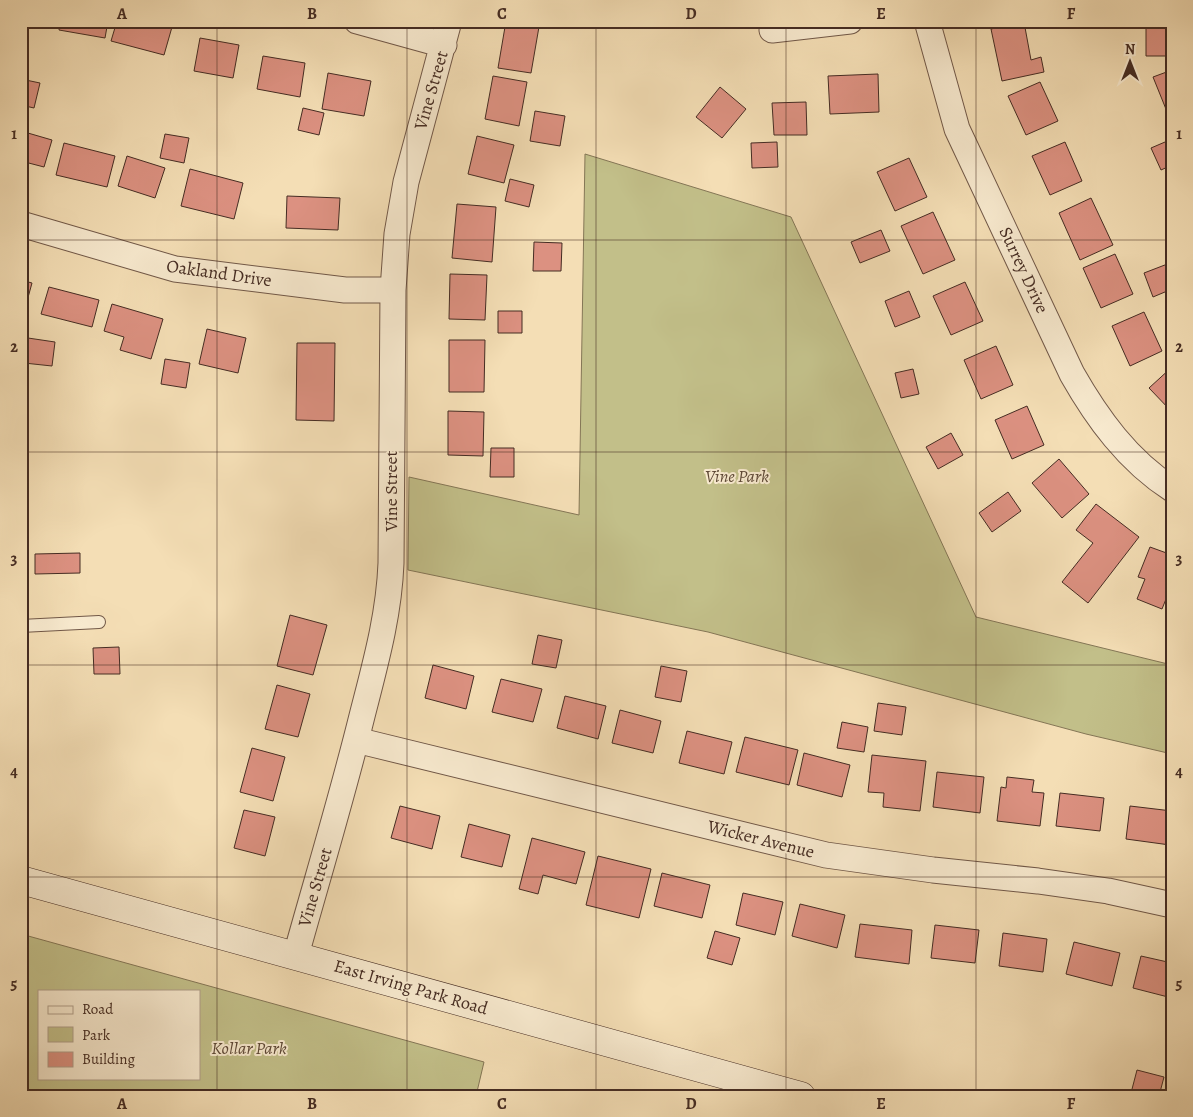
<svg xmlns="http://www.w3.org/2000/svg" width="1193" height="1117" viewBox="0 0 1193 1117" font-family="Alegreya,serif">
  <rect width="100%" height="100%" fill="#f4deb5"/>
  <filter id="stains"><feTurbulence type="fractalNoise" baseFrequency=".004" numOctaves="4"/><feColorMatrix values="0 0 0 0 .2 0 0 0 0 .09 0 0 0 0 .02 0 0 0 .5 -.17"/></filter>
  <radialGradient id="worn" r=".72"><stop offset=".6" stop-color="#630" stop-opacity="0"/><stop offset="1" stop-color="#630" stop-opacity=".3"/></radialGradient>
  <path fill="#c2bf89" stroke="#847656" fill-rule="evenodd" d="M585,154L791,217L976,617L1172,665V754L1086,734L708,632L408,570L409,477L579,515Z
    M21,934L484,1062L476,1096H21ZM39,991H199V1078H39Z"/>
  <path fill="#dc9181" stroke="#452c23" d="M60,21H108L105,38L59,30Z
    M117,21H150L172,27L164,55L111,41Z
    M506,21H540L531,73L498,68Z
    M1146,21H1172V56H1146Z
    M1024,22L1031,60L1041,57L1044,72L1002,81L991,29Z
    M200,38L239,45L233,78L194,71Z
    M263,56L305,63L300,97L257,89Z
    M1172,70V124L1153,77Z
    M328,73L371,81L364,116L322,109Z
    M878,74L879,112L830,114L828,76Z
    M493,76L527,82L519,126L485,119Z
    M21,79L40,83L34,108L21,105Z
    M1040,82L1058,121L1026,135L1008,96Z
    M720,87L746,109L722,138L696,117Z
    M806,102L807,135H774L772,103Z
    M303,108L324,113L319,135L298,130Z
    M535,111L565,116L560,146L530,141Z
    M21,131L52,140L44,167L21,161Z
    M165,134L189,138L184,163L160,158Z
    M477,136L514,145L504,183L468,174Z
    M1172,139V165L1161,170L1151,148Z
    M777,142L778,167L752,168L751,143Z
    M1065,142L1082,181L1050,195L1032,156Z
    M64,143L115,156L107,187L56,175Z
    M127,156L165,168L155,198L118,186Z
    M909,158L927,197L895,211L877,172Z
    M190,169L243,183L234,219L181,206Z
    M510,179L534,185L529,207L505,201Z
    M287,196L340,198L338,230L286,228Z
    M1091,198L1113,245L1080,260L1059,213Z
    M457,204L496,207L492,262L452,258Z
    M933,212L955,260L923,274L901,226Z
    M881,230L890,251L860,263L851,242Z
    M534,242L562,243L561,271H533Z
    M1115,254L1133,294L1101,308L1083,268Z
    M1170,263L1172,267V289L1153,297L1144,273Z
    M450,274L487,275L485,320L449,319Z
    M21,280L32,283L24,312L21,311Z
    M965,282L983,321L951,335L933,296Z
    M49,287L99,300L92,327L41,314Z
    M909,291L920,317L895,327L885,301Z
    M112,304L163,319L151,359L120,350L124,337L104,331Z
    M498,311H522V333H498Z
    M1144,312L1162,351L1130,366L1112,326Z
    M207,329L246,338L238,373L199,364Z
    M28,338L55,342L52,366L24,363Z
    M449,340H485L484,392H449Z
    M297,343H335L334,421L296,420Z
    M996,346L1013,385L981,399L964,360Z
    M165,359L190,363L186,388L161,384Z
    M1172,367V412L1149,388Z
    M913,369L919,394L901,398L895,373Z
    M1027,406L1044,445L1012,459L995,420Z
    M448,411L484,412L483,456L448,455Z
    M951,433L963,455L938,469L926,447Z
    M491,448H514V477H490Z
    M1059,459L1089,494L1062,518L1032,483Z
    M1008,492L1021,511L992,532L979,513Z
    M1096,504L1139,537L1088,603L1062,582L1093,543L1076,530Z
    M1150,547L1172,555V596L1168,594L1162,609L1137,599L1145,579L1138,577Z
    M80,553V573L35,574V554Z
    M290,615L327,625L313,675L277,666Z
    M538,635L562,640L556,668L532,664Z
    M119,647L120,674H94L93,648Z
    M433,665L474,676L466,709L425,698Z
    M661,666L687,671L681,702L655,697Z
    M501,679L542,689L533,722L492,712Z
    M277,685L310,694L298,737L265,729Z
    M565,696L606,706L598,739L557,728Z
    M878,703L906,707L902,735L874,731Z
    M620,710L661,721L653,753L612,743Z
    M842,722L868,727L864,752L837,748Z
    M687,731L732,742L724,774L679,763Z
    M745,737L798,750L789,785L736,772Z
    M252,748L285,757L273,801L240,792Z
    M804,753L850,765L842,797L797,785Z
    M872,755L926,761L920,811L883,807L884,793L868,792Z
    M937,772L984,777L980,813L933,807Z
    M1007,777L1034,780L1032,792L1044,793L1040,826L997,821L1001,787L1006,788Z
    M1060,793L1104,798L1100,831L1056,826Z
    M400,806L440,816L432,849L391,838Z
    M1130,806L1172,811L1170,845L1126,839Z
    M244,810L275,817L265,856L234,848Z
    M469,824L510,835L502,867L461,857Z
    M532,838L585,852L576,884L543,875L538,894L519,889Z
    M598,856L651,869L639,918L586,905Z
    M662,873L710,885L702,918L654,906Z
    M743,893L783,902L775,935L736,925Z
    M800,904L845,915L837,948L792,936Z
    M860,924L912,930L909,964L855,957Z
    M935,925L979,930L975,963L931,958Z
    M715,931L740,938L732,965L707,958Z
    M1003,933L1047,939L1043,972L999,966Z
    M1074,942L1120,953L1112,986L1066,974Z
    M1141,956L1172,963V998L1133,988Z
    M1137,1070L1164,1077L1159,1096H1141L1131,1093Z"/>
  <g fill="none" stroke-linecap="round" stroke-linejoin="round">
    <g stroke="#715848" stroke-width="14">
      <path id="lane" d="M21,626L99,622"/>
    </g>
    <g stroke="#715848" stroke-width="27">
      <path id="street" d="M357,21L444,45
        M927,21L957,129L1072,374C1097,418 1128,461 1172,489
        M772,30L850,21
        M21,224L175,269L345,290H393
        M356,740L826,855L933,870L1038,881L1108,891L1172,905
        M296,955C318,876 342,797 362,716C375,665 389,616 391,563L393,290L397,234L406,182L449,21"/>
    </g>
    <g stroke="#452c23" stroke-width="29">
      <path id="secondary" d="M21,880L801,1096"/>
    </g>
    <use href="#lane" stroke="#f8eacf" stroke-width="12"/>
    <use href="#street" stroke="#f8eacf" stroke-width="25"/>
    <use href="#secondary" stroke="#f8eacf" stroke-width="28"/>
  </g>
  <path fill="none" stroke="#452c23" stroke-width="1" stroke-opacity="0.55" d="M217,21V1096M407,21V1096M596,21V1096M786,21V1096M976,21V1096M21,240H1172M21,452H1172M21,665H1172M21,877H1172"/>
  <g text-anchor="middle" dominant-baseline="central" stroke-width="4" stroke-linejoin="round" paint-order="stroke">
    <g font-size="18" fill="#452c23" stroke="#f8eacf">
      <text transform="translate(431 90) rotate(-74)">Vine Street</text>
      <text transform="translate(1024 270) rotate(65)">Surrey Drive</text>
      <text transform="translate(219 273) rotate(8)">Oakland Drive</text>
      <text transform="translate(391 491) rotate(-90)">Vine Street</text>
      <text transform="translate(761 839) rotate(14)">Wicker Avenue</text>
      <text transform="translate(315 887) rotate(-74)">Vine Street</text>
      <text transform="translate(411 987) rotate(16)">East Irving Park Road</text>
    </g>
    <g font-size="18" font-style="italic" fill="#5e4937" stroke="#f8eacf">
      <text x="737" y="476">Vine Park</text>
      <text x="249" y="1048">Kollar Park</text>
    </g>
  </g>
  <rect width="1193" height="1117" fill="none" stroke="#f4deb5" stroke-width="55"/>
  <rect x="38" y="990" width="162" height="90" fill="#f8eacf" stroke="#b09e8a"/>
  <rect x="48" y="1006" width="25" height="8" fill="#f8eacf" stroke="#b09e8a"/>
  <text x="82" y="1014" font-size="15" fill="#452c23">Road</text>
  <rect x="48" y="1027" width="25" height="15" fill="#c2bf89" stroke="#b09e8a"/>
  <text x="82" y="1040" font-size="15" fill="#452c23">Park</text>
  <rect x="48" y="1052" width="25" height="15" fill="#dc9181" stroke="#b09e8a"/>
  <text x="82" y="1064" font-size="15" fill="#452c23">Building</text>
  <g transform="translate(1130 62)" stroke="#f8eacf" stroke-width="4" paint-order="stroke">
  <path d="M0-4L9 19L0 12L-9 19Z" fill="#452c23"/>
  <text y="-8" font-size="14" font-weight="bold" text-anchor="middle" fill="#452c23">N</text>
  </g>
  <rect x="28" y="28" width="1138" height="1062" fill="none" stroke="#452c23" stroke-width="2"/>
  <g font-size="16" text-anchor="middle" font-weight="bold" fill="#452c23">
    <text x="122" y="19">A</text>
    <text x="312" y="19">B</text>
    <text x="502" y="19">C</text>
    <text x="691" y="19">D</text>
    <text x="881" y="19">E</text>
    <text x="1071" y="19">F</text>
    <text x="14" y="139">1</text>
    <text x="1179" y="139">1</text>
    <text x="14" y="352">2</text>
    <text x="1179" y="352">2</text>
    <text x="14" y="564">3</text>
    <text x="1179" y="564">3</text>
    <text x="14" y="777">4</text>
    <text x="1179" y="777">4</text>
    <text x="14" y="989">5</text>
    <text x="1179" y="989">5</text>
    <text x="122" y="1109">A</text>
    <text x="312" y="1109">B</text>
    <text x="502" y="1109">C</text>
    <text x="691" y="1109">D</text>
    <text x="881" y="1109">E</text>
    <text x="1071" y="1109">F</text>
  </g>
  <rect width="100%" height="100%" filter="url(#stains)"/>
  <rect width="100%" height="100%" fill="url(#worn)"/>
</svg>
